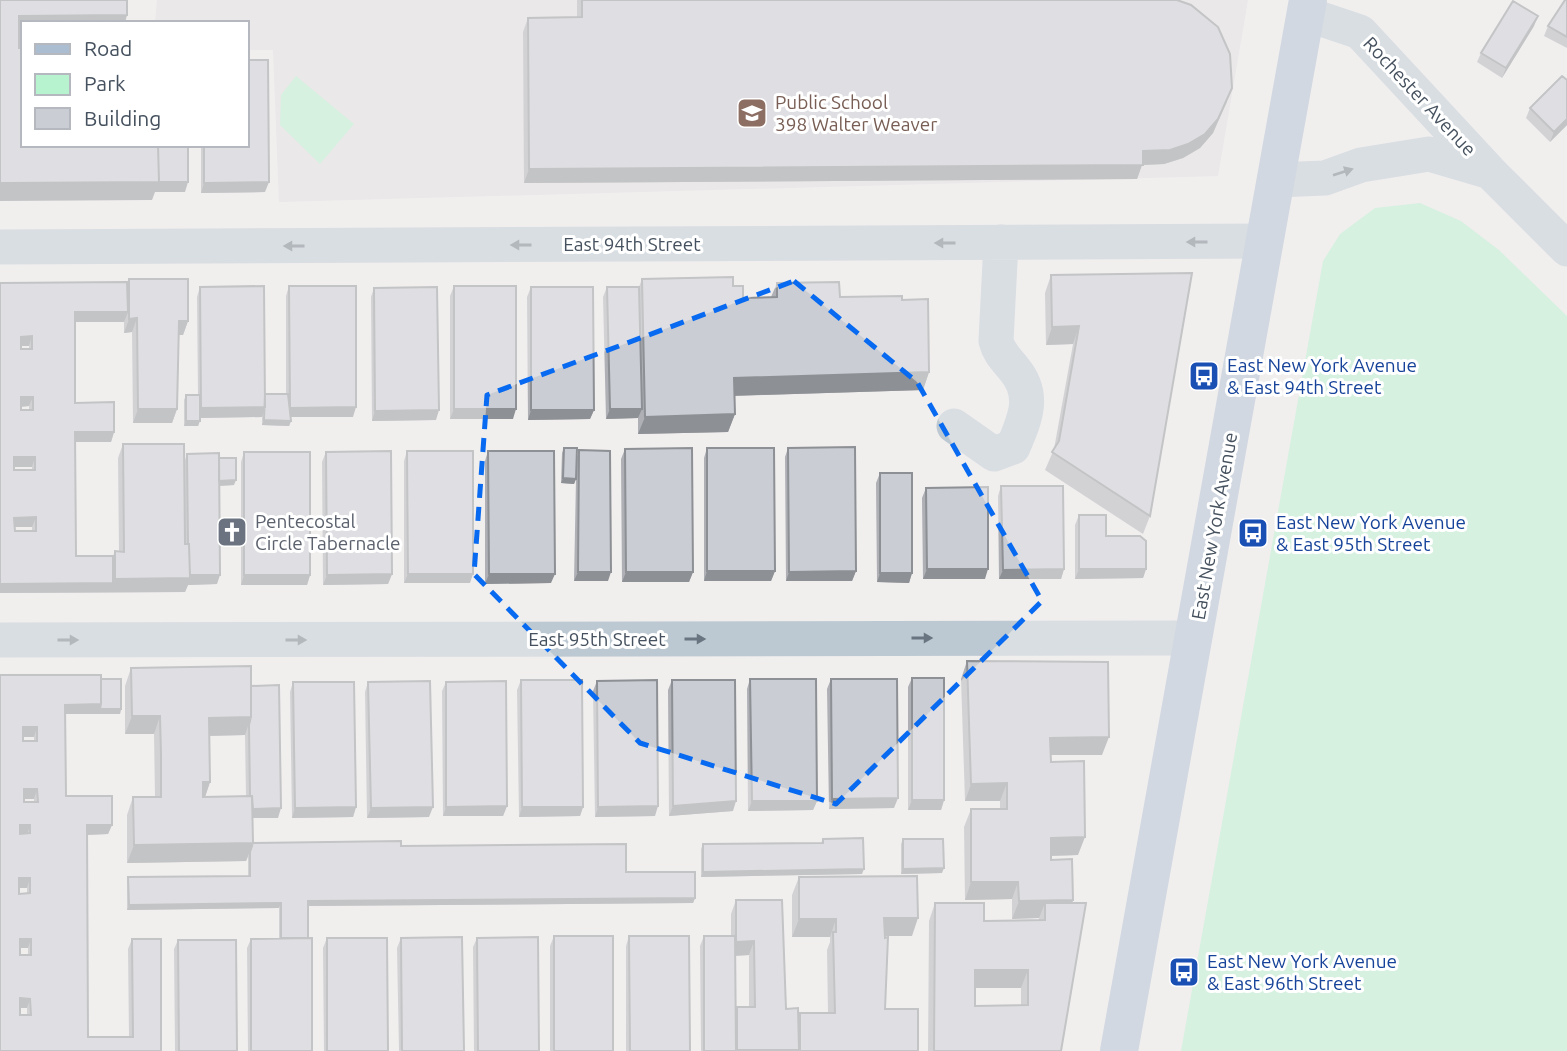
<svg xmlns="http://www.w3.org/2000/svg" width="1567" height="1051" viewBox="0 0 1567 1051" font-family="Ubuntu,sans-serif">
  <rect width="100%" height="100%" fill="#f1eeee"/>
  <path fill="#e2dfe0" d="M157,0H1248L1218,176L279,202L273,50H247V23H155Z"/>
  <path fill="#b8f3d0" d="M296,76L354,124L320,164L280,125L281,95Z
    M1420,203L1461,221L1499,250L1567,316V1051H1181L1323,261L1340,234L1375,208Z"/>
  <g fill="none" stroke-linecap="round" stroke-linejoin="round">
    <path stroke="#bdc9d2" stroke-width="35" d="M1306,14L1360,32L1489,171L1567,249
      M1276,180L1325,178L1361,165L1429,154L1487,171
      M0,247L1265,241
      M954,426L994,454L1013,447C1025,419 1036,395 1014,369C1006,359 999,353 996,341L1001,242
      M0,640L1194,638"/>
    <path stroke="#abbdd0" stroke-width="38" d="M1119,1051L1308,0"/>
  </g>
  <path fill="#aeb0b6" fill-rule="evenodd" d="M562,0H1177L1227,102L1213,133L1200,148L1183,158L1164,164L1142,165L1137,179L524,183L523,32L528,18L577,17V0Z
    M1567,0V48L1544,36L1548,26Z
    M1534,26L1502,78L1477,62L1481,53Z
    M1530,108L1567,125L1550,142L1526,118Z
    M201,145H247L265,192L201,193Z
    M1192,273L1150,516L1143,534L1045,470L1054,449L1073,344L1046,345L1045,293L1051,275Z
    M129,279L188,321L183,335H179L177,409L172,423H133L132,332L124,333V322H75V403L114,432L111,442H75L76,556H113L115,551H119L118,458L123,444L184,463L187,454L219,458L234,485L219,486L217,584L188,585L185,592L0,593V283H127ZM21,346H29V349H21ZM29,406V410H21V407ZM14,467H32V470H14ZM15,527H32V531H15Z
    M642,279L733,286L743,298L771,297L777,283L840,297L902,300L929,372L923,390L734,396L735,414L728,432L638,434V418L606,419L603,297L607,287H639Z
    M289,286L353,417H291V421L289,426L262,425V417L200,418L198,426H184V400L186,395H198L197,297L200,287L265,394H286V296Z
    M454,286L513,419H450V296Z
    M531,287L594,410L590,419L528,420L527,297Z
    M374,288L436,420L372,421L371,297Z
    M564,448L577,457L579,450L608,581H574L576,479L574,484L561,483L562,453Z
    M707,448L775,571L771,581H704V458Z
    M788,448L856,571L852,581H786L785,457Z
    M625,449L693,572L689,582H622L621,459Z
    M407,451L470,583H404V461Z
    M488,451L551,583L485,584V461Z
    M244,452L310,575L307,585H241V462Z
    M326,452L392,574L388,584L323,585L322,462Z
    M880,473L912,573L909,583L877,582L876,483Z
    M1001,486L1064,569L1061,579H999L998,496Z
    M926,488L985,579H923L922,498Z
    M1079,515L1146,569L1143,578L1075,579V525Z
    M967,661L1102,755H1050L1051,762L1078,855L1051,856V860L1073,900L1061,1051H928L929,921L935,903L984,921H1038L1039,918L1012,919V899L965,900L964,827L971,809H1000V801H965L961,679ZM975,988H1021V1005L975,1006Z
    M131,668L251,686L278,818H253V843L401,846L626,872L695,898L693,903L308,906V938L312,1051H248L247,948L251,939L279,938V908L127,910V882L128,877L248,876V857L246,861L127,863V815L133,797H155L154,734H125V686ZM245,735L246,796L205,797L210,782V736Z
    M0,675L121,709L120,714H65L66,796L112,825L108,834L87,835L88,1037H129L128,949L132,939L161,1051H0ZM23,737H34V741H23ZM24,799H34V802H24ZM19,888H27V893L19,894ZM20,948H28V955H20ZM20,1008H27V1015H20Z
    M912,678L944,800L941,810H908V687Z
    M750,679L817,801L813,810L748,811L747,689Z
    M831,679L894,808L829,809L827,689Z
    M521,680L583,807L580,816L519,817L517,690Z
    M672,680L733,811L669,816L668,690Z
    M597,681L655,816L595,817L593,691Z
    M293,682L356,807L353,817L292,818L290,692Z
    M368,682L429,817L367,818L365,692Z
    M446,682L507,806L503,816H443L442,691Z
    M823,839L862,874L701,877V849L703,844L821,843Z
    M903,839L942,873L901,874V844Z
    M799,877L912,936H885V1009L918,1051H701L700,946L704,936H731V914L736,900L786,1009L798,1017L800,1013H828L827,950L830,942V937H792V895ZM749,955V1007H737L735,1011V956Z
    M554,936L613,1051H550V946Z
    M629,936L690,1051H626V946Z
    M327,938L388,1051H324L323,948Z
    M401,938L464,1051H399L397,948Z
    M477,938L539,1051H474L473,947Z
    M178,940L237,1051H175L174,949Z"/>
  <path fill="#8d9094" d="M127,15L125,23H23V34H12L19,16Z
    M1538,16L1534,26L1502,78L1506,68Z
    M1232,88L1213,133L1200,148L1183,158L1164,164L1142,165L1137,179L524,183L529,169L1143,151Z
    M1567,119V125L1550,142L1554,132Z
    M188,182L185,192H155L152,200L0,201V183Z
    M269,182L265,192L201,193L204,183Z
    M75,312H128L124,322H71Z
    M137,318L132,332L124,333L129,319Z
    M179,321H188L183,335H174Z
    M1079,326L1073,344L1046,345L1052,327Z
    M32,336L29,346H17L21,337Z
    M929,372L923,390L727,396L734,378Z
    M21,397H33L29,406L17,407Z
    M265,407L262,417L198,418L201,408Z
    M356,407L353,417H286L290,408Z
    M138,409H177L172,423H133Z
    M454,409H516L513,419H450Z
    M610,409H642L638,418L606,419Z
    M439,410L436,420L372,421L375,411Z
    M531,410H594L590,419L528,420Z
    M735,414L728,432L638,434L645,417Z
    M264,420L291,421L289,426L262,425Z
    M186,421H200L198,426H184Z
    M75,432H114L111,442H72Z
    M14,457H35L32,467H11Z
    M563,478L576,479L574,484L561,483Z
    M236,480L234,485L216,486L218,481Z
    M36,517L32,527H11L14,518Z
    M927,569H988L985,579H923Z
    M1064,569L1061,579H999L1003,570Z
    M1079,569H1146L1143,578L1075,579Z
    M707,571H775L771,581H704Z
    M856,571L852,581H786L789,572Z
    M578,572H611L608,581H574Z
    M626,572H693L689,582H622Z
    M880,573H912L909,583L877,582Z
    M392,574L388,584L323,585L327,575Z
    M408,574H473L470,583H404Z
    M489,574H555L551,583L485,584Z
    M188,575H220L217,584L188,585L185,592L0,593V584L113,583L115,579Z
    M244,575H310L307,585H241Z
    M101,704L121,709L120,714H62L65,705Z
    M132,716H160L154,734H125Z
    M251,717L245,735L203,736L209,718Z
    M23,727H37L34,737H20Z
    M1109,737L1102,755H1044L1050,738Z
    M203,782H210L204,800Z
    M1007,783L1000,801H965L971,784Z
    M24,789H37L34,799H20Z
    M898,798L894,808L829,809L832,799Z
    M912,800H944L941,810H908Z
    M736,801L733,811L669,816L673,806Z
    M752,801H817L813,810L748,811Z
    M507,806L503,816H443L446,807Z
    M658,806L655,816L595,817L598,807Z
    M356,807L353,817L292,818L295,808Z
    M433,807L429,817L367,818L371,808Z
    M522,807H583L580,816L519,817Z
    M281,808L278,818H246L250,809Z
    M20,825H30L27,835H16Z
    M87,825H112L108,834L83,835Z
    M1085,837L1078,855L1044,856L1051,838Z
    M253,843L246,861L127,863L134,845Z
    M944,868L942,873L901,874L903,869Z
    M864,869L862,874L701,877L703,872Z
    M19,878H30L27,888H16Z
    M971,882H1018L1012,899L965,900Z
    M695,898L693,903L306,906L308,901Z
    M1073,900L1066,918L1045,903L1039,918L1012,919L1019,901Z
    M281,903L279,908L127,910L129,905Z
    M884,918H918L912,936H878Z
    M799,919H836L830,937H792Z
    M20,939H31L28,948H17Z
    M754,941L749,955L731,956L736,942Z
    M975,970H1028L1021,988H968Z
    M20,998L30,999L27,1008H16Z
    M737,1050H799L798,1051Z"/>
  <path fill="#cacdd4" stroke="#8d9094" stroke-width="2" fill-rule="evenodd" d="M0,0H127V15L19,16V48H23V145H158L159,182L0,183Z
    M582,0H1177L1191,5L1218,27L1230,54L1232,88L1218,119L1205,134L1188,144L1170,150L1143,151V165L529,169L528,18L582,17Z
    M1565,0H1567V37L1548,26Z
    M1513,1L1538,16L1506,68L1481,53Z
    M247,60H268L269,182L204,183V145H247Z
    M1562,76L1567,80V119L1554,132L1530,108Z
    M158,145H188V182H159Z
    M1192,273L1150,516L1052,452L1059,441L1079,326L1052,327L1051,275Z
    M733,277V286H743V298L777,297V283L839,282L840,297L902,296V300L928,299L929,372L734,378L735,414L645,417L642,279Z
    M129,279H188V321H179L177,409H138L137,318L129,319Z
    M127,282L128,312H75V403L114,402V432H75L76,556H113V583L0,584V283ZM32,336V349H21V337ZM21,397H33V410H21ZM14,457H35V470H14ZM36,517V531H15L14,518Z
    M264,286L265,407L201,408L200,287Z
    M289,286H356V407L290,408Z
    M454,286H516V409H454Z
    M437,287L439,410L375,411L374,288Z
    M531,287H593L594,410H531Z
    M607,287H639L642,409H610Z
    M265,394H288L291,421L264,420Z
    M186,395H200V421H186Z
    M123,444H184L185,544H189L190,578L115,579V551L124,552Z
    M855,447L856,571L789,572L788,448Z
    M564,448H577L576,479L563,478Z
    M692,448L693,572H626L625,449Z
    M707,448H774L775,571H707Z
    M579,450L610,451L611,572H578Z
    M391,451L392,574L327,575L326,452Z
    M407,451H473V574H408Z
    M488,451H554L555,574H489Z
    M244,452H310V575H244Z
    M219,453L220,575H190L189,544H188L187,454Z
    M219,458H236V480L219,481Z
    M880,473H912V573H880Z
    M1001,486H1063L1064,569L1003,570Z
    M988,487V569H927L926,488Z
    M1079,515H1106V536H1140L1146,541V569H1079Z
    M967,661L1108,662L1109,737L1050,738L1051,762L1084,761L1085,837L1051,838V860L1072,859L1073,900L1019,901L1018,882H971V809H1007V783L971,784Z
    M251,666V717L209,718L210,782H203V797L252,796L253,843L134,845L133,797H161V755L160,716H132L131,668Z
    M0,675H101V704L65,705L66,796H112V825H87L88,1037H133L132,939H161V1051H0ZM23,727H37V741H23ZM24,789H37L38,802H24ZM20,825H30V833L20,834ZM19,878H30V893L19,894ZM20,939H31V955H20ZM20,998L30,999L31,1015H20Z
    M912,678H944V800H912Z
    M101,679H121V709H100L101,704Z
    M750,679H816L817,801H752Z
    M831,679H897L898,798L832,799Z
    M521,680H582L583,807H522Z
    M657,680L658,806L598,807L597,681Z
    M672,680H735L736,801L673,806Z
    M430,681L433,807L371,808L368,682Z
    M506,681L507,806L446,807V682Z
    M293,682H354L356,807L295,808Z
    M279,685L281,808L253,809L252,796H250L249,725L251,717V686Z
    M863,838L864,869L703,872V844L823,843V839Z
    M903,839H943L944,868L903,869Z
    M401,841V846L626,844V872H695V898L308,901V938H281V903L129,905L128,877L250,876V852L253,843Z
    M917,876L918,918H884L885,938L888,937L885,1009H918V1051H800V1013H835L833,932H836V919H799V877Z
    M736,900H782L786,1009L798,1008L799,1050H737V1007H755L754,941L736,942Z
    M935,903H984V921L1045,920V903H1086L1061,1051H934ZM975,970H1028V1005L975,1006Z
    M554,936H613V1051H554Z
    M629,936H689L690,1051H630Z
    M704,936H735L736,1051H704Z
    M462,937L464,1051H402L401,938Z
    M538,937L539,1051H478L477,938Z
    M312,938V1051H251V939Z
    M327,938H387L388,1051H327Z
    M178,940H236L237,1051H179Z"/>
  <defs><path id="oneway-solid" d="M-6-.8H1V-3.2L6.5 0L1 3.2V.8H-6Z" transform="scale(1.75)"/></defs>
  <g fill="#697581">
    <use href="#oneway-solid" transform="translate(1343 172) rotate(-18)"/>
    <use href="#oneway-solid" transform="translate(1197 242) rotate(180)"/>
    <use href="#oneway-solid" transform="translate(945 243) rotate(180)"/>
    <use href="#oneway-solid" transform="translate(521 245) rotate(180)"/>
    <use href="#oneway-solid" transform="translate(294 246) rotate(180)"/>
    <use href="#oneway-solid" transform="translate(922 638)"/>
    <use href="#oneway-solid" transform="translate(695 639)"/>
    <use href="#oneway-solid" transform="translate(68 640)"/>
    <use href="#oneway-solid" transform="translate(296 640)"/>
  </g>
  <path d="M0 0H1567V1051H0ZM794,281L917,382L1042,601L836,804L640,743L474,574L487,395Z" fill="#f1eeee" fill-opacity=".55" fill-rule="evenodd"/>
  <path fill="none" stroke="#086af1" stroke-width="5" stroke-dasharray="14 9" stroke-linejoin="round" d="M794,281L917,382L1042,601L836,804L640,743L474,574L487,395Z"/>
  <defs>
    <g id="school-square" transform="scale(1.575)"><rect x="-9" y="-9" width="18" height="18" rx="4" fill="#8d6e63" stroke="#fff"/><path d="M0-5L7-2L0 1L-7-2ZM-4 1L0 2.5L4 1V4Q0 6-4 4Z" fill="#fff"/></g>
    <g id="bus-square" transform="scale(1.575)"><rect x="-9" y="-9" width="18" height="18" rx="4" fill="#1a4fb4" stroke="#fff"/><path d="M-5-6H5V4H4V6H2V4H-2V6H-4V4H-5ZM-3.5-4V0h7V-4ZM-3.5 1.2v1.5H-2V1.2ZM2 1.2v1.5H3.5V1.2Z" fill="#fff"/></g>
    <g id="church-square" transform="scale(1.575)"><rect x="-9" y="-9" width="18" height="18" rx="4" fill="#6b7280" stroke="#fff"/><path d="M-1.2-6h2.4v3.5h3.3v2.4h-3.3V6h-2.4V-.1h-3.3v-2.4h3.3Z" fill="#fff"/></g>
  </defs>
  <g fill-rule="evenodd">
    <use href="#school-square" x="752" y="113"/>
    <use href="#bus-square" x="1204" y="376"/>
    <use href="#church-square" x="232" y="532"/>
    <use href="#bus-square" x="1253" y="533"/>
    <use href="#bus-square" x="1184" y="972"/>
  </g>
  <g text-anchor="middle" dominant-baseline="central" stroke-width="6" stroke-linejoin="round" paint-order="stroke">
    <g font-size="19" fill="#45515e" stroke="#fff">
      <text transform="translate(1420 96) rotate(47)">Rochester Avenue</text>
      <text x="632" y="244">East 94th Street</text>
      <text transform="translate(1214 526) rotate(-80)">East New York Avenue</text>
      <text x="597" y="639">East 95th Street</text>
    </g>
    <g font-size="19" fill="#785e54" stroke="#fff" text-anchor="start">
      <text x="775" y="102">Public School<tspan x="775" dy="22">398 Walter Weaver</tspan></text>
    </g>
    <g font-size="19" fill="#164399" stroke="#fff" text-anchor="start">
      <text x="1227" y="365">East New York Avenue<tspan x="1227" dy="22">&amp; East 94th Street</tspan></text>
      <text x="1276" y="522">East New York Avenue<tspan x="1276" dy="22">&amp; East 95th Street</tspan></text>
      <text x="1207" y="961">East New York Avenue<tspan x="1207" dy="22">&amp; East 96th Street</tspan></text>
    </g>
    <g font-size="19" fill="#5b616d" stroke="#fff" text-anchor="start">
      <text x="255" y="521">Pentecostal<tspan x="255" dy="22">Circle Tabernacle</tspan></text>
    </g>
  </g>
  <rect x="21" y="21" width="228" height="126" fill="#ffffff" stroke="#b5b9bf" stroke-width="2"/>
  <rect x="35" y="44" width="35" height="10" fill="#abbdd0" stroke="#b5b9bf" stroke-width="2"/>
  <text x="84" y="56" font-size="21" fill="#45515e">Road</text>
  <rect x="35" y="74" width="35" height="21" fill="#b8f3d0" stroke="#b5b9bf" stroke-width="2"/>
  <text x="84" y="91" font-size="21" fill="#45515e">Park</text>
  <rect x="35" y="108" width="35" height="21" fill="#cacdd4" stroke="#b5b9bf" stroke-width="2"/>
  <text x="84" y="126" font-size="21" fill="#45515e">Building</text>
</svg>
